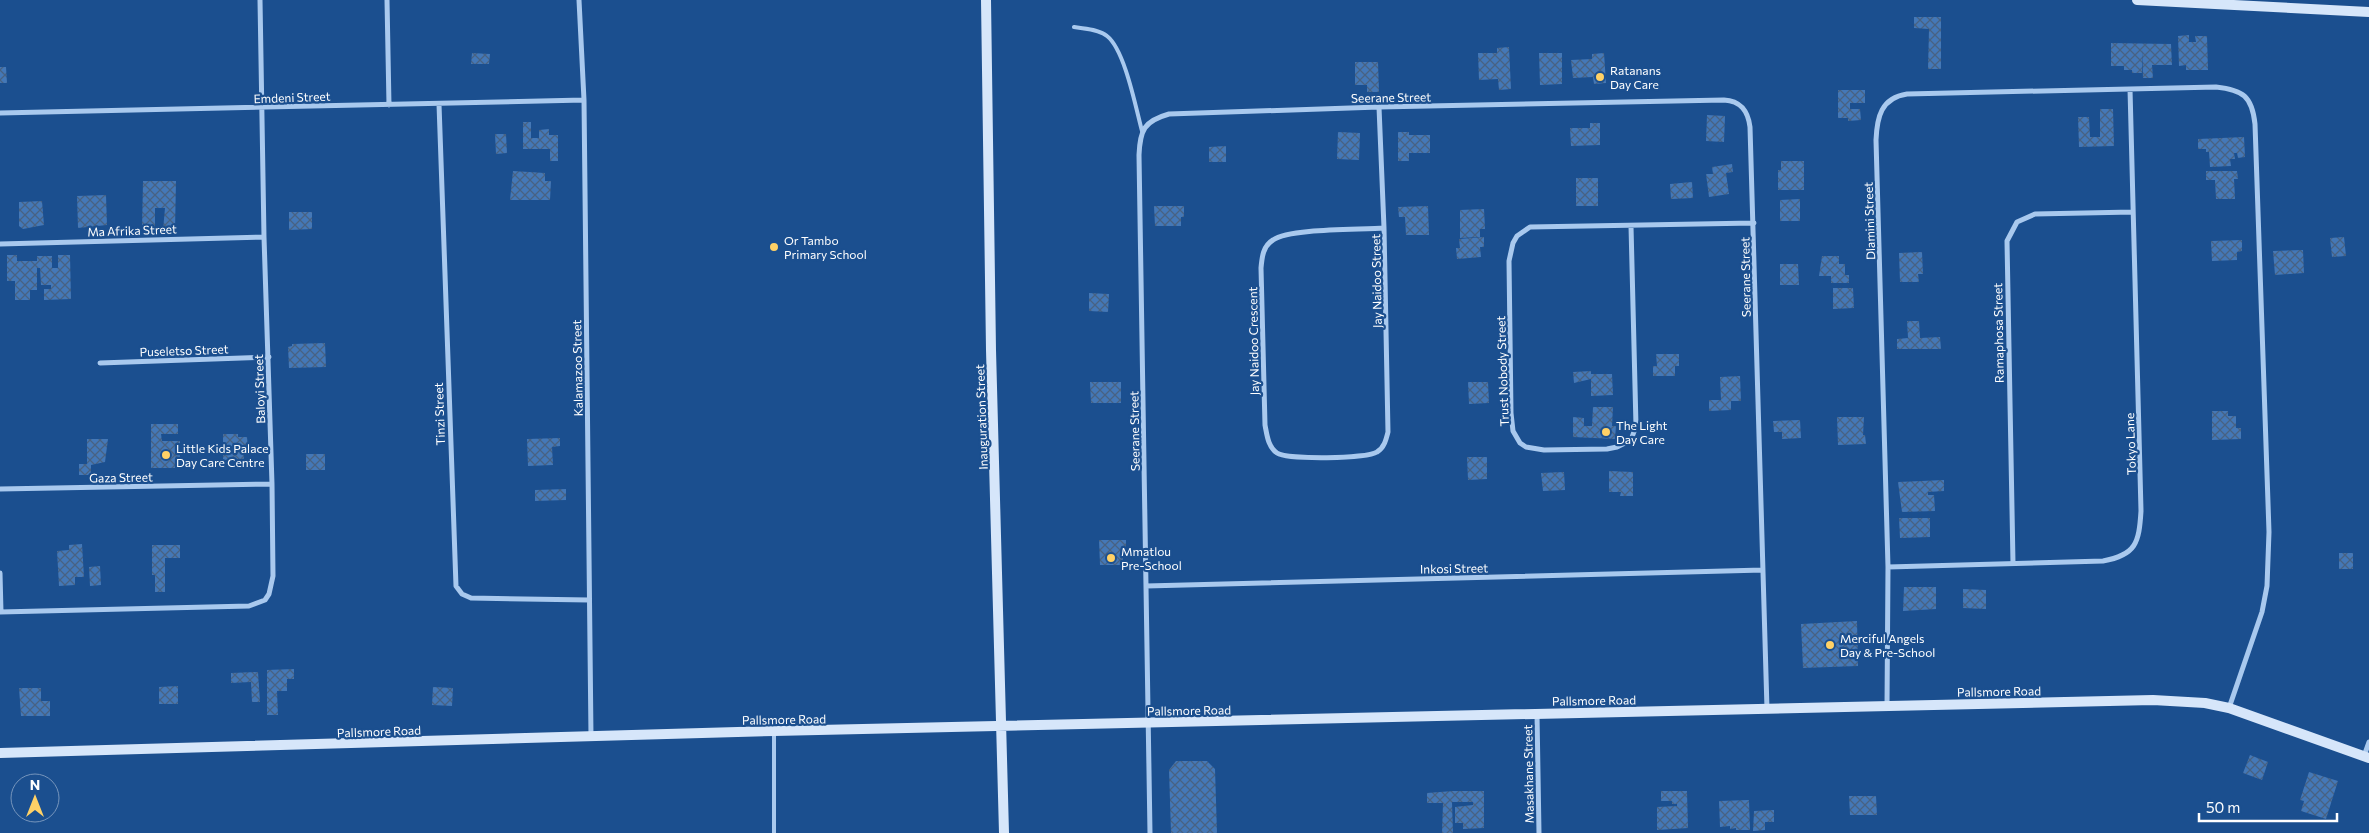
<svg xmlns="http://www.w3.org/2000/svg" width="2369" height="833" viewBox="0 0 2369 833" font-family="Commissioner,sans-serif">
  <defs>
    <pattern id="building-cross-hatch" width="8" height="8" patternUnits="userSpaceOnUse" patternTransform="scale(1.25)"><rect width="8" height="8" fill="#4478b7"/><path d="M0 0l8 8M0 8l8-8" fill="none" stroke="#486282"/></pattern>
  </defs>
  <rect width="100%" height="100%" fill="#1b4f8f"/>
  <path fill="url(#building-cross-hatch)" d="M1914,17H1941V69H1928L1929,29L1914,28Z
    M2189,35V42H2196L2195,36H2207L2208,70H2186V65L2179,66L2178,36Z
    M2111,43L2171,44L2172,65H2152L2153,78H2143L2142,49V73H2132V70H2124V66H2111Z
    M1509,47L1511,89L1499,90L1498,79L1479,80L1478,53H1497V48Z
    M472,53L490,54L489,64H471Z
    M1539,53H1562V84L1540,85Z
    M1604,53L1606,83L1594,84L1593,77L1573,78L1571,60L1592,59V54Z
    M1355,62H1378L1379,92H1367V85H1355Z
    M0,67H6L7,83H0Z
    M1838,90H1865V103H1850V109H1860L1861,120L1848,121V118H1838Z
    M2100,109H2113L2114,146L2079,147L2078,117H2089L2090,137H2100Z
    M1707,115L1725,116L1724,142L1706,141Z
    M523,122H531V138H539V130L549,129V135H558V161H550V149H523Z
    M1590,123H1600V145L1571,146L1570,128H1590Z
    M1338,132L1360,133L1359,160L1337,159Z
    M1398,132H1409V135H1430V153H1409V161H1398Z
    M495,134H506L507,153L496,154Z
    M2244,137L2245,157L2238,158L2237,153H2234L2235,159H2230L2231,166L2210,167L2209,152H2206V149H2198V139Z
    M1226,146V162H1209V147Z
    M1781,161H1804V190H1778V170H1781Z
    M1732,164L1733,172L1726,173L1729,194L1709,197L1706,174H1713L1712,167Z
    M513,171L545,173V181H551L550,200H510Z
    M2206,171H2237L2238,179H2234L2235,199H2216L2215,180H2206Z
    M1576,178H1598V206H1576Z
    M143,181H176L175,230H163L165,208H155V229H142Z
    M1692,182L1693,198L1671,199L1670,184Z
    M106,195L107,225L78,228L77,196Z
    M1800,199V221H1780V200Z
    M42,201L44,225L23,229L19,226V202Z
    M1154,206H1184V217H1181V226H1155Z
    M1428,206L1429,235H1406L1405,217H1399L1398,207Z
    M1484,209L1485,229H1480V237L1460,238V210Z
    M289,212H312V229L289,230Z
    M1484,237V247H1480L1481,257L1457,259L1456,248H1460L1459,239Z
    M2344,237L2346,256L2332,257L2330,238Z
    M2242,240V251L2237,252V260L2212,261L2211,241Z
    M2303,250L2304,273L2275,275L2273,251Z
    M1922,252L1923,274H1918L1919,282H1900L1899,253Z
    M7,255H17V261H37V290H30V300H15V281H7Z
    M58,255H70L71,299L44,300V289H51V285H41L40,268H37V256H52V268H58Z
    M1822,256H1839V264H1845V275H1849V283H1831V276H1819Z
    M1780,264H1798L1799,285H1780Z
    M1833,288H1853L1854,308L1833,309Z
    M1089,293L1109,294L1108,312L1089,311Z
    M1907,321H1919L1920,338L1940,337L1941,349H1897V339L1908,338Z
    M325,343L326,367L289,368L288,347L292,346V344Z
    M1656,354H1679V366H1675V376H1653V366H1657Z
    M1591,371V374H1612L1613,395L1591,396V379L1574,383L1573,372Z
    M1740,376L1741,401H1731V410L1709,411V400H1721L1720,377Z
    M1090,382H1121V403H1091Z
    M1468,382H1488L1489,403L1469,404Z
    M1593,407H1613L1612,426H1616L1615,439L1573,437V417L1584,418V426H1592Z
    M2212,411H2228V416H2236V428H2241V439L2212,440Z
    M1837,417H1864L1863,435H1865L1866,444L1838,445Z
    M1800,420L1801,438L1782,439V432H1774L1773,421Z
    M151,424H178V434H161L162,441H180V468H151Z
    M223,434H238V437H247L248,449H243L244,459L223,460Z
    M560,438V446L552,447L553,465L528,466L527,439Z
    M87,439H108L105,462L91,465V475H79V464H87Z
    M306,454H325V470H306Z
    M1467,457H1487V479L1468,480Z
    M1609,471L1633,472V496H1620L1621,492H1609Z
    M1564,472L1565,490L1543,491L1541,473Z
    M1944,480V491L1928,492V495H1934L1935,511L1902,512L1898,482Z
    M566,489V500L535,501V490Z
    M1899,518H1930V537L1900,538Z
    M1099,540H1126V550H1123V565H1100Z
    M82,544L84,577H75V585L59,586L57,551L69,550V545Z
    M152,545H180V558H165V592H155V575H152Z
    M2339,553H2353V569H2339Z
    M100,566L101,585L90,586L89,567Z
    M1904,587H1936V609L1903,611Z
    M1963,589L1986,590V609L1963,608Z
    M1857,621L1858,666L1803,668L1801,624Z
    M294,669V679H287V691H277L278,715H267V670Z
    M258,672L260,702H252L251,682L231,683V673Z
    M178,686V704H159V687Z
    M433,687L453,688L452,706L432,705Z
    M19,688H41V701H50V716H21Z
    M2250,755L2268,762L2262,780L2243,773Z
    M1176,761H1207L1215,769L1217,833H1171L1169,770Z
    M2309,772L2338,781L2326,819L2301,811L2304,801L2300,800Z
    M1453,791H1484V828L1463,829V823H1455V807L1473,805V802H1452L1453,833H1442L1443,803H1427V793Z
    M1661,791H1687L1688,828L1657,830V807L1677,806V804H1672V801H1661Z
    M1849,796H1876L1877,815H1850Z
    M1749,800L1750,830H1736V828L1730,829V826L1720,827L1719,801Z
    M1774,810V822H1765V830L1753,831L1754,811Z"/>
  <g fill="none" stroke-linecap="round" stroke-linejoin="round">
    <path stroke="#a9c9ee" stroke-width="4" d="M1074,27C1084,29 1099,29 1107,36C1125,50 1136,109 1142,131
      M774,731V833"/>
    <path stroke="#a9c9ee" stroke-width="5" d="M387,0L389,105
      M579,0L584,100L591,736
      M439,104L456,586L462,594L471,598L589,600
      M1379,107L1384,228L1388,432C1386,440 1384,448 1377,452C1366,459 1288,460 1277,453C1268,447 1267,435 1265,425L1261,268C1262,257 1263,246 1273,240C1290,228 1361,230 1384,228
      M0,113L584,100
      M1631,226L1636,426L1631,440L1617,447L1607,449L1544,450L1526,447L1520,443L1513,431L1511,413L1509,261L1513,243L1517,236L1530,227L1754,223
      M0,244L264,237
      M100,363L269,357
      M0,489L272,484
      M2013,563L2007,241L2017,222L2035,214L2133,212
      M1888,567L2103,561C2136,555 2139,543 2141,511L2130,89
      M0,573L1,612
      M1146,586L1763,570
      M0,612L249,606L265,600L269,594L273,576L272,484L264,237L260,0
      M1887,706L1888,567L1876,140C1877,117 1881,98 1907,94L2216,87C2243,90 2252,96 2255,124L2269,532L2267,586L2262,612L2229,708
      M1537,714L1539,833
      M2364,756L2369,742
      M1150,833L1139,155C1140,130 1144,121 1169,114L1379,107L1724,100C1741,101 1748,111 1750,127L1767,709"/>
    <path stroke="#d6e6fa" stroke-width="10" d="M986,0L991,350L1004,833
      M2137,0L2369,12
      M0,753L774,731L2153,700L2205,703L2229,708L2369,758"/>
  </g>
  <g fill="#ffd166" stroke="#1b4f8f" stroke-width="2">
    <circle cx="1600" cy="77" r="5"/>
    <circle cx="774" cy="247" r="5"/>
    <circle cx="1606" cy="432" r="5"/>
    <circle cx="166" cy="455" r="5"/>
    <circle cx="1111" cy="558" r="5"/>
    <circle cx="1830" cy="645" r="5"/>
  </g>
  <g text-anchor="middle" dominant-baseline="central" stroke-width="4.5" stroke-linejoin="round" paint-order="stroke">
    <g font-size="12" fill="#fff" stroke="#1b4f8f" text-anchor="start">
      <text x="1610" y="70">Ratanans<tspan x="1610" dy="14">Day Care</tspan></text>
      <text x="784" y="240">Or Tambo<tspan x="784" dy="14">Primary School</tspan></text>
      <text x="1616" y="425">The Light<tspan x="1616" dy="14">Day Care</tspan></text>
      <text x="176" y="448">Little Kids Palace<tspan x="176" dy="14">Day Care Centre</tspan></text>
      <text x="1121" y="551">Mmatlou<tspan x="1121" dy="14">Pre-School</tspan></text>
      <text x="1840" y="638">Merciful Angels<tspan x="1840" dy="14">Day &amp; Pre-School</tspan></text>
    </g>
    <g font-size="12" fill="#fff" stroke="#1b4f8f">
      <text transform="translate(292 97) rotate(-2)">Emdeni Street</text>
      <text transform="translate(1391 97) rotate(-1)">Seerane Street</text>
      <text transform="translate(1869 221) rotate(-92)">Dlamini Street</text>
      <text transform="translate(132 230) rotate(-2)">Ma Afrika Street</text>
      <text transform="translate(1745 277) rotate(-91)">Seerane Street</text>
      <text transform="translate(1376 281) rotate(-91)">Jay Naidoo Street</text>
      <text transform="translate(1998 333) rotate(-91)">Ramaphosa Street</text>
      <text transform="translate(1253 341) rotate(-91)">Jay Naidoo Crescent</text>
      <text transform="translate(184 350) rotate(-2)">Puseletso Street</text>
      <text transform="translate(577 368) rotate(-91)">Kalamazoo Street</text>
      <text transform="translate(1502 371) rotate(-92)">Trust Nobody Street</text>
      <text transform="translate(259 389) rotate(-92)">Baloyi Street</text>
      <text transform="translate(439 414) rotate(-92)">Tinzi Street</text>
      <text transform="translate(981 417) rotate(-92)">Inauguration Street</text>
      <text transform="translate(1134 431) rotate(-91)">Seerane Street</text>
      <text transform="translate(2130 444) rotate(-92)">Tokyo Lane</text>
      <text transform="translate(121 477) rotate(-1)">Gaza Street</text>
      <text transform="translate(1454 568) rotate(-1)">Inkosi Street</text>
      <text transform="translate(1999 691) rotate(-1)">Pallsmore Road</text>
      <text transform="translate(1594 700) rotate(-1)">Pallsmore Road</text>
      <text transform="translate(1189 710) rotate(-1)">Pallsmore Road</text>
      <text transform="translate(784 719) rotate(-1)">Pallsmore Road</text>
      <text transform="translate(379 731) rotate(-2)">Pallsmore Road</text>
      <text transform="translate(1528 774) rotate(-91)">Masakhane Street</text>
    </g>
  </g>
  <g transform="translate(35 798)"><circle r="24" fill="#1b4f8f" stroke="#7695bc"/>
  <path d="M0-4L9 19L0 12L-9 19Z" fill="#ffd166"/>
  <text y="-8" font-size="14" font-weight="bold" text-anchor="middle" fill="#ffffff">N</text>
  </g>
  <path d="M2199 813v8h138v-8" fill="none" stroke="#ffffff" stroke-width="2.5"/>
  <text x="2206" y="813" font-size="15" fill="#ffffff" stroke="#1b4f8f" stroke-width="4" paint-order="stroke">50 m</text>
</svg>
